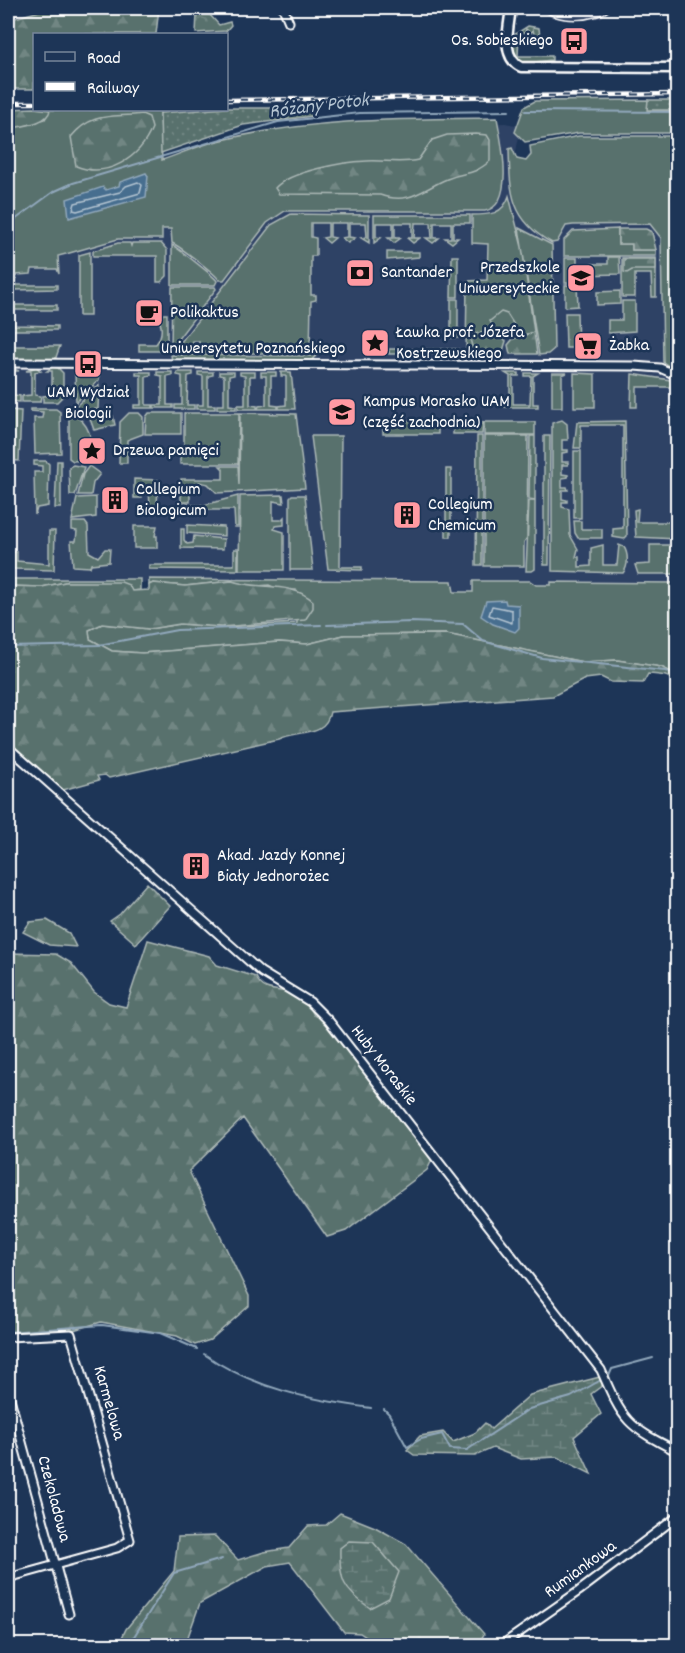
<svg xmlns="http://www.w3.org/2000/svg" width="685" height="1653" viewBox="0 0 685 1653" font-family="Dekko,sans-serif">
  <defs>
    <pattern id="forest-firs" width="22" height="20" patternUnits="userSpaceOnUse" patternTransform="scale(1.5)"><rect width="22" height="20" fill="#58716d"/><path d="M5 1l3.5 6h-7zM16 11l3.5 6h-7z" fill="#718683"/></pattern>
    <pattern id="wetland-marsh" width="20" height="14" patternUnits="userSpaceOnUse" patternTransform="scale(1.5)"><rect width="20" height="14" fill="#58716d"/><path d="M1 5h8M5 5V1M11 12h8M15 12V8" fill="none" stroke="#718683"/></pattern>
    <pattern id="park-crowns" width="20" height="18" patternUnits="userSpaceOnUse" patternTransform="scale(1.5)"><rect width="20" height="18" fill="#58716d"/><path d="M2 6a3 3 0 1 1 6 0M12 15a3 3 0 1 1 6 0" fill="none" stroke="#718683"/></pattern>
    <pattern id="garden-dots" width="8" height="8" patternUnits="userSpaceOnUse" patternTransform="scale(1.5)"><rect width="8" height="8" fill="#58716d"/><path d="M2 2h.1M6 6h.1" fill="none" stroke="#718683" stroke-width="1.8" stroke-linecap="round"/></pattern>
  </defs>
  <rect width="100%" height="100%" fill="#1d3557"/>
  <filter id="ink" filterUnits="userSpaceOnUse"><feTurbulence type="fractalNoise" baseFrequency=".0167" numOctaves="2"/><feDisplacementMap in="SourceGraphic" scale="12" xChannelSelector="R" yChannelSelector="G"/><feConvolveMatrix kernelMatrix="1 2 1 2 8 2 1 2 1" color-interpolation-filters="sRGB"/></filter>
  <g filter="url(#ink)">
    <path fill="#2f4265" d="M539,8L561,15L615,8L600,18L565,20L550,17Z
      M505,123L521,126L514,162L525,223L677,221V653L292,583L8,582V242L366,131Z"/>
    <path fill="#58716d" stroke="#acb8b6" stroke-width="1.5" d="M528,26L539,28L540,36L535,40L533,29L531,33L526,29L525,33H519L518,56H552V60L525,63C513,58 509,47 514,35Z
      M648,100V110H677V133H579L525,142L515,132L524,107L535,101Z
      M50,110H160L162,160C181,154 199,145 218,141C310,118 404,119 497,118C501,140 516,205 485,211H285L267,223L224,280H219C216,274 179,246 172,243L171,229H162V239H118L66,254L58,256L59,274L57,269H32L31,274L16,275V285H57V289L14,290V305H57V310H14V325L57,326V330H14V346H60L55,360H8V129L45,119Z
      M579,136H677V372L663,362L661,238L650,224L573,225L566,226L557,242L552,243C510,220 510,192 509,149L512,148L517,159L526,161L531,155L530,146Z
      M509,196L522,247L534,332L513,339L507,333L512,330L496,319L491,321L494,330L478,335L471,334L473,350L482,354H466L467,281L487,280L488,244L472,243V215C489,215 503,215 509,196Z
      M291,214L369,215V243L361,238L367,237L366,223H349V237L355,238L348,243L342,238L347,237V223H330V237L335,238L329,243L323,238L328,237V223H311V237L316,238V256H311V295H316V300L311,301L310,353H199V341H193L192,351H174L271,225Z
      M374,215H470V223H453V238H458L452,243L445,238H451V223H434V238H439L433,243L426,238H432L431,223H415L414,238H420L413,243L407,238H412V223H395V238H401L394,243L388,238H393V223H376V237L381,238L374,243Z
      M519,228L552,245L554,349L548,354L539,355Z
      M618,229V244H632V250H656V256H564V240L573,231Z
      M118,243H130L131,246L132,243H161L167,250V276L161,282H157V256H93V251Z
      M172,245C178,248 215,277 217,281L215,285H172Z
      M90,252V316H79V255Z
      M387,252H419V257L387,260Z
      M452,256H458V297H451Z
      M608,257H619L620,274L580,275V264H608Z
      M565,258H577V283H565Z
      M622,258H656V297H652L651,274H635V297H622Z
      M565,285H577L578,306L565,307Z
      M172,287H215L216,289L171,348Z
      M620,291V304L597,305V292Z
      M451,299H458V338H451Z
      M622,301H635V331L608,333V320H622Z
      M565,313H577L578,348H566Z
      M163,314H167V351H139V344H156C163,335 163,326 157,316L162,317Z
      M389,349H458V354H389Z
      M171,355L316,356L310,361H172Z
      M8,367L19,371H14V395L20,396V402L8,401Z
      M36,367L41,371L35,372V395L41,396L40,402H22V396L31,395V371H26Z
      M53,367L58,368L63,373V396L57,402H43V396L52,395V371H47Z
      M75,372H97L99,374V380L76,402Z
      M136,372H151V375L146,376V405H153V408H134V405H141V375H136Z
      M157,372H172V375L167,376V405H173V408H154V405H162V376L157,375Z
      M177,372H193V375L188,376L187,405H194V409H175V405H182V376L177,375Z
      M198,372H213V375L208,376V405H215V409H196V405H203V376L198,375Z
      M219,372H234V375L229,376V405L236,406V409H217V405H224V376L219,375Z
      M240,372H255V376H250V405L257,406V409H238V405H245V376L240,375Z
      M261,372H276V376H271V405L278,406V409H258L259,406L266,405V376H261Z
      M281,372H291L295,409H279V406L286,405V376H281Z
      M505,373H519V376H513V404H530L531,376H525V373H538L533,376V404H538V407H505V404H510V376Z
      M552,373H567L562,375V407H552Z
      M574,373L595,374V407H574Z
      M632,374L677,381V387H637V407H631Z
      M99,385L98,409L78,410L77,405Z
      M30,409H56L60,412L61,453L35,454L34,418H42L43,412L30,411Z
      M10,410L21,411L19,461L9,460Z
      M129,413H139L143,417V434L127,440V463H119L120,422Z
      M149,413H181V434H145L146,417Z
      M184,413H239L238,464H180V455L184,449Z
      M240,413L296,414L305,488L217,493L208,484L199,482L190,490V502H181V479H223V469L220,466H238L239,485Z
      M74,416C88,421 94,441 91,455L85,460L73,461L69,458V418Z
      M89,416H113L115,425L94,430Z
      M562,420L567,424L568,440H562V450H568V452L562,453V462H568V465H562V474L568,475V477L562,478V487H567L568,490H562V499L567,500V502H562V507L569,509L570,535L578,549L576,557H579V567L591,566V548L603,545V565H617L619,545L624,547C629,555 628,567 623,573L552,571V423Z
      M383,421L438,422V434H383Z
      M625,421L627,536L624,539L613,537V529L623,528V425H581V448H574L577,422Z
      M453,422H483L482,434H453Z
      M484,422H535V435H484Z
      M311,436H341L340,567H362V570L328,569Z
      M477,436H482V565H476Z
      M484,436H528L527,538L524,542V566H484Z
      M530,436H535V500L529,499Z
      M544,436H550L549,565H544Z
      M574,451H581V518H574Z
      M34,461H46L49,464L48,506L37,508L35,515L34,472H42V466L34,465Z
      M57,461H61V508H55Z
      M73,465L84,467L75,495H70L69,467Z
      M89,466L100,474L93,483L91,495H78L83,474Z
      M446,469H451V537H446Z
      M134,479L158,480L157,510H150L149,487H142V498H134Z
      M283,495L284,503L273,501V520H281L284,517V525L275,526L274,529L284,532V570H239L240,496Z
      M292,495H305L313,570H290V497Z
      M238,496V527H235L234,510H185V505H204Z
      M96,497V517L72,520L77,498Z
      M529,501H535V569L532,571H526Z
      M638,509L637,522H677V539L636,537L634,510Z
      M574,521H581V529H602V538H578L575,533Z
      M72,522H85L88,526L89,552L98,557L105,549H110L109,562L91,564L90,567L73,566L71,541H76L77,531L72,530Z
      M187,525L224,527V536L187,533Z
      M134,526H157L155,536H157V548H134Z
      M181,529H184V540L187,544L193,543L194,536L224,539L223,549L181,548Z
      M49,531H55L54,570L13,569V552H17V561L49,564Z
      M650,545H677V574H638L635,565L650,564Z
      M234,549H238V570L149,569V565H234Z
      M8,579H140V590L132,591L121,583L65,582L42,587L8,586Z
      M149,579L452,581L454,592H473V581H530L536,585H551V582L677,583V675L661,667L617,660L583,662L446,634L344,635L307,644L279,642L142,653L112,651L90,639L89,630L102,624L149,629L180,624L221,627L297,623L296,590H280L269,585L247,587L232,581L185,586L153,583L149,585Z"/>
    <path fill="url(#forest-firs)" stroke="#acb8b6" stroke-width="1.5" d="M50,8H159L156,34H34V89H8V20Z
      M34,108L50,110C48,124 20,126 8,129V109Z
      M142,114L149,117L152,128C140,158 107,179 76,166L71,137C92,111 113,118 142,114Z
      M476,134L487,135L490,140V161C471,177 466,171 447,179C421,190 410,205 380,195L279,194L275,188C290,171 344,162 367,161C384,160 401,164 418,160L432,140L447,135Z
      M618,229H646L652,232L656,250H632V244H618Z
      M624,259H656V270H632L627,273L624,272Z
      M501,312L507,314L514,325L507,333L495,330L490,321Z
      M494,330L506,341L502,354H482L473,350L469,335Z
      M534,332L537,354H510L508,345L513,339Z
      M232,581C257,590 292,581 313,601V608L305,620L221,627L180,624L149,629L102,624L89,630L90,639L112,651L142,653L279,642L307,644L344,635L446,634L583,662L617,660L661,667L677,675V687C672,674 661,675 648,674L643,683L611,682L601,677L585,679L553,696L330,712C326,737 298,730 279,739L109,778L105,775L97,776L99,780L63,790L8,743V586L42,587L65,582H121L129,585L132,591L149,590V585L153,583L185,586Z
      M147,883L170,906L136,944L110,921L120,914Z
      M47,920L69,933L76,947L49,945L23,932L30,922Z
      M148,940L209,956L217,965L256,977C265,998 287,985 303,998C308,1002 311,1010 314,1015L327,1019L431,1153V1162L427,1170L346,1231L327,1237L243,1118L189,1171L249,1296V1306L210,1340L195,1345L177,1336L101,1322L63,1333H8V953L56,954L71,963L94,992L109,1003L126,1007Z
      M340,1513L375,1527L406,1544L484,1634L478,1645H378L360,1633L344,1632L290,1562L267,1566L200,1603L185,1645L118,1646L126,1629L174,1571L178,1537L215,1536L238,1560L264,1552L289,1548L308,1526L326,1525Z"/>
    <path fill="url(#wetland-marsh)" stroke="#acb8b6" stroke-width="1.5" d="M600,1377L603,1385L591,1394L601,1414L574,1437L591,1474L557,1457L521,1459L493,1448L475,1456L414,1455L407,1450L420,1436L443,1432L453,1442L475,1433L485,1423L491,1429L530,1395Z
      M349,1541L373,1542L399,1572L389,1598L370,1608C343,1590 339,1580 340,1548Z"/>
    <path fill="url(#park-crowns)" stroke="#acb8b6" stroke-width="1.5" d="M197,14L210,15L219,25L230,22L231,25L226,31L196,33Z"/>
    <path fill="url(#garden-dots)" stroke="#acb8b6" stroke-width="1.5" d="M648,100H677V110H647Z
      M227,108H313L312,116L243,125L161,153L160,113Z"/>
    <path fill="#476e8f" stroke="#91a8bc" stroke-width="1.5" d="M146,173L148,176L146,197L69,218L67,199L103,187L106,190L119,186L120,182Z
      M505,600L506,604L519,605V628L515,632L493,624L481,616L486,601Z"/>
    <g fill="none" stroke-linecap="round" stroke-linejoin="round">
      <path stroke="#b5c5d2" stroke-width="1.5" d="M138,182L142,185L140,193L77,211L73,210L75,203L120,192L126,186Z
        M492,606L512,610V623L489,615Z"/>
      <path stroke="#91a8bc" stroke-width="2" d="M525,111L678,112
        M8,225L53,192L73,183L278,122L360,113L509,111
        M327,625L411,622L463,624L483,641L542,658L665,671L678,675
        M8,647L99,645L177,630L321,625
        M8,1332L102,1325L160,1333L197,1349
        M204,1354C254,1389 312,1400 371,1408
        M614,1392L609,1376L612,1369L653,1358
        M384,1409L389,1414L407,1447L421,1439L442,1434L450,1449L467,1450L529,1409L571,1397L601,1380
        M645,1430L678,1446
        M128,1646L174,1573L222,1559"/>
      <g stroke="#fff" stroke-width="11">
        <path id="minor" d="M283,8L289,22
          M8,363L634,366L660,368L678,376
          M8,747L261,972L310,1002L329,1021L601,1370C624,1423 626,1425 678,1452
          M8,1337L71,1334L130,1540L117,1548L8,1578
          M8,1391L69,1614
          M500,1646L579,1591L678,1516"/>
      </g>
      <g stroke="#fff" stroke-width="13">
        <path id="tertiary" d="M511,8C509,27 500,57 521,67L678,68"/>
      </g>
      <use href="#minor" stroke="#1d3557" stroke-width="7"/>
      <use href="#tertiary" stroke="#1d3557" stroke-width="8"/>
      <path stroke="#fff" stroke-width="1.5" d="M541,8C556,24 597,23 612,8
        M560,8L572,10L584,8"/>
      <g stroke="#fff" stroke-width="4.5">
        <path id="rail" d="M226,100L678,94
          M8,103H34"/>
      </g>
      <use href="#rail" stroke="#1d3557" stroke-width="2" stroke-dasharray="7" stroke-linecap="butt"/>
    </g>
  </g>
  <defs>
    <g id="bus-square" transform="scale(1.5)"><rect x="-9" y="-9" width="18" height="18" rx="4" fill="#ff9aa2" stroke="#1d3557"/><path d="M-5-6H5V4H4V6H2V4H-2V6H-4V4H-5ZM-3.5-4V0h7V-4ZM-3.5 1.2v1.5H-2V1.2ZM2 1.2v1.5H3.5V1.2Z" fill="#111"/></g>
    <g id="bank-square" transform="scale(1.5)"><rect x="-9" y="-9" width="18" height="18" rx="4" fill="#ff9aa2" stroke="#1d3557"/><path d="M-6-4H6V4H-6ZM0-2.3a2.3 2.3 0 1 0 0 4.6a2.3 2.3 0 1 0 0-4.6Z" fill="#111"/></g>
    <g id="school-square" transform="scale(1.5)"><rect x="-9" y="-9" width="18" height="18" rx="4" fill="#ff9aa2" stroke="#1d3557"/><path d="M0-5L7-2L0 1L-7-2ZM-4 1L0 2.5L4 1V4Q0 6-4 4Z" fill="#111"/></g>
    <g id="cafe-square" transform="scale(1.5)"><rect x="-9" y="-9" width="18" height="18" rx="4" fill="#ff9aa2" stroke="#1d3557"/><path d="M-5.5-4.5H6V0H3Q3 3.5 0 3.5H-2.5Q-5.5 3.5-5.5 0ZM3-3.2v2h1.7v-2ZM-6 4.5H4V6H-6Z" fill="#111"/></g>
    <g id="sight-square" transform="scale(1.5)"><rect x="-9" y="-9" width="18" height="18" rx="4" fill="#ff9aa2" stroke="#1d3557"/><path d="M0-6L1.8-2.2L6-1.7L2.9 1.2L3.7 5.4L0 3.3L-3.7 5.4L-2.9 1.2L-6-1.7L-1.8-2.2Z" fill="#111"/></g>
    <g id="supermarket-square" transform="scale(1.5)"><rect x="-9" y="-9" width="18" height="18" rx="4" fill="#ff9aa2" stroke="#1d3557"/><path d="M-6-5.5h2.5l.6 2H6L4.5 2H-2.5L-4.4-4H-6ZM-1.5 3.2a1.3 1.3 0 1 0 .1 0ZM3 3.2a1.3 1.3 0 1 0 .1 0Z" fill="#111"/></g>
    <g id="university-square" transform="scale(1.5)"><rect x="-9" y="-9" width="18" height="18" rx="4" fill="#ff9aa2" stroke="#1d3557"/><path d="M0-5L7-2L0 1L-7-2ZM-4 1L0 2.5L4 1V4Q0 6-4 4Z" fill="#111"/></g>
    <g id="building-square" transform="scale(1.5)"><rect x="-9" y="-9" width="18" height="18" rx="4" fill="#ff9aa2" stroke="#1d3557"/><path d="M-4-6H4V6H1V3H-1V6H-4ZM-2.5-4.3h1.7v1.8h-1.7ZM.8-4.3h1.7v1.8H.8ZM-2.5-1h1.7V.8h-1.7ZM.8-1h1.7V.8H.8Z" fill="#111"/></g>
  </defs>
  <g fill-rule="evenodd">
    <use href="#bus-square" x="574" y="41"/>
    <use href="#bank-square" x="360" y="273"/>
    <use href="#school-square" x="581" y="278"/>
    <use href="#cafe-square" x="149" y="313"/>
    <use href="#sight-square" x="375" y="343"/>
    <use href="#supermarket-square" x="588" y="346"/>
    <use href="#bus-square" x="88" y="364"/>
    <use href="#university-square" x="342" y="412"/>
    <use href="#sight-square" x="92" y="451"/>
    <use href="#building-square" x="115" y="500"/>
    <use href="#building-square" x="407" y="515"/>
    <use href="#building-square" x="196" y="866"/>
  </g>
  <g text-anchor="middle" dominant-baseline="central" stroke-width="5" stroke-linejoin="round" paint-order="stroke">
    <g font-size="18" fill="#fff" stroke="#1d3557" text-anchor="start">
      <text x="553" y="41" text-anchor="end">Os. Sobieskiego</text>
      <text x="560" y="268" text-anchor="end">Przedszkole<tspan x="560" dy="21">Uniwersyteckie</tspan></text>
      <text x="381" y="273">Santander</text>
      <text x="170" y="313">Polikaktus</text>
      <text x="396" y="333">Ławka prof. Józefa<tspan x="396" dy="21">Kostrzewskiego</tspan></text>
      <text x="609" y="346">Żabka</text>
      <text x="88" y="393" text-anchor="middle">UAM Wydział<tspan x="88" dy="21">Biologii</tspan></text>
      <text x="363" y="402">Kampus Morasko UAM<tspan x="363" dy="21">(część zachodnia)</tspan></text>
      <text x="113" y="451">Drzewa pamięci</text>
      <text x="136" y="490">Collegium<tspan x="136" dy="21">Biologicum</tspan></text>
      <text x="428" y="505">Collegium<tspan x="428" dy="21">Chemicum</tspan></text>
      <text x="217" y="856">Akad. Jazdy Konnej<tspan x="217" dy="21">Biały Jednorożec</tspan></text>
    </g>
    <g font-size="18" fill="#fff" stroke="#1d3557">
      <text x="253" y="349">Uniwersytetu Poznańskiego</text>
      <text transform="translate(383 1066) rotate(52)">Huby Moraskie</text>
      <text transform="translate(108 1403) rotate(74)">Karmelowa</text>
      <text transform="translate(53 1499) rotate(75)">Czekoladowa</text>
      <text transform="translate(581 1570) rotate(-36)">Rumiankowa</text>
    </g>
    <g font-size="20" font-style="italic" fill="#b5c5d2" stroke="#1d3557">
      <text transform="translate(319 107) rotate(-7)">Różany Potok</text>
    </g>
  </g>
  <rect width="685" height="1653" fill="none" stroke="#1d3557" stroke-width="30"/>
  <rect x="15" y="15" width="655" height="1623" fill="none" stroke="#fff" stroke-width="2" filter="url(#ink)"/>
  <rect x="33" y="33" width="195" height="78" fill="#1d3557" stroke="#77869a" stroke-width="1.5"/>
  <rect x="45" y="52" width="30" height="9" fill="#1d3557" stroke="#77869a" stroke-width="1.5"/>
  <text x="87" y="63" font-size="18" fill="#ffffff">Road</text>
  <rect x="45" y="82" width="30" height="9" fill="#ffffff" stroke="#77869a" stroke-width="1.5"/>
  <text x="87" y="93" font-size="18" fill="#ffffff">Railway</text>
</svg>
